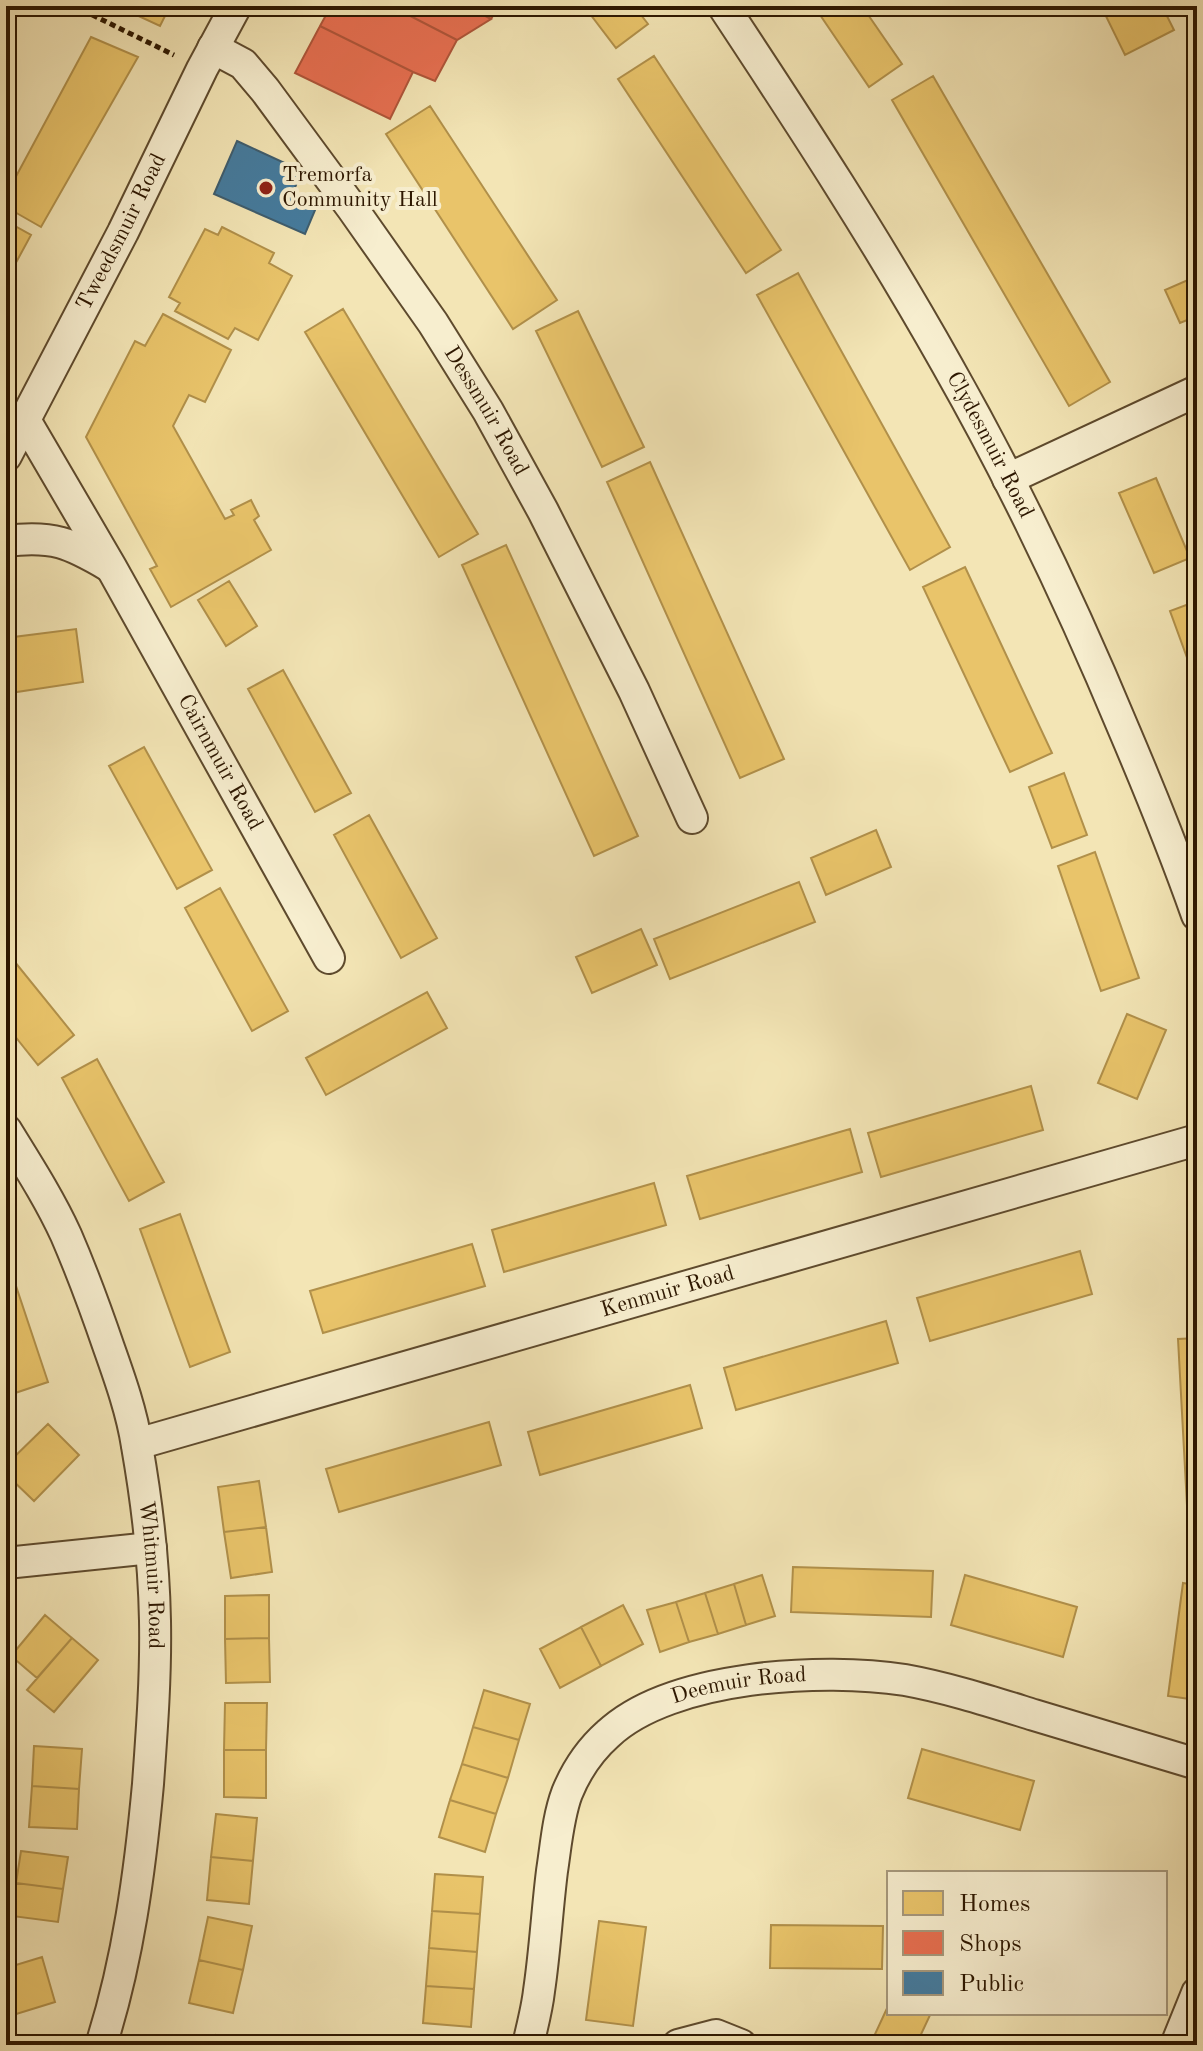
<svg xmlns="http://www.w3.org/2000/svg" width="1203" height="2051" viewBox="0 0 1203 2051" font-family="'Old Standard TT',serif">
  <rect width="100%" height="100%" fill="#f3e5b5"/>
  <filter id="stains"><feTurbulence type="fractalNoise" baseFrequency=".0025" numOctaves="4"/><feColorMatrix values="0 0 0 0 .2 0 0 0 0 .09 0 0 0 0 .02 0 0 0 .5 -.17"/></filter>
  <radialGradient id="worn" r=".72"><stop offset=".6" stop-color="#630" stop-opacity="0"/><stop offset="1" stop-color="#630" stop-opacity=".3"/></radialGradient>
  <path fill="#e9c46a" stroke="#b1904a" stroke-width="2" d="M117,6H170L160,26Z
    M584,6H634L648,24L616,48Z
    M814,6H862L902,64L869,87Z
    M1101,6H1162L1174,30L1125,55Z
    M1197,33V56L1189,37Z
    M91,37L138,57L41,227L6,207V195Z
    M654,56L781,250L746,273L618,79Z
    M933,76L1110,382L1069,406L892,100Z
    M430,106L557,300L513,329L386,134Z
    M6,221L31,235L6,281Z
    M222,227L274,253L269,263L292,276L258,340L235,328L228,339L175,311L180,303L169,297L205,229L218,235Z
    M798,273L950,547L910,570L757,295Z
    M1197,276V316L1180,323L1165,290Z
    M343,309L478,534L439,557L305,332Z
    M578,311L644,447L602,467L536,331Z
    M163,314L231,350L205,402L189,395L173,426L225,519L234,515L231,510L251,500L259,516L254,520L271,550L171,607L150,569L157,566L86,437L135,341L145,346Z
    M650,462L784,759L740,778L607,482Z
    M1156,478L1190,558L1154,573L1119,493Z
    M506,545L638,836L594,856L462,565Z
    M965,567L1052,753L1010,772L923,587Z
    M229,581L257,626L226,646L198,600Z
    M1197,601V685L1170,611Z
    M76,629L83,682L10,693L6,662V638Z
    M283,670L351,793L315,812L248,689Z
    M144,747L212,870L177,889L109,766Z
    M1064,773L1087,835L1052,848L1029,787Z
    M369,815L437,938L401,958L334,835Z
    M876,830L891,867L826,895L811,858Z
    M1095,852L1139,978L1101,991L1058,866Z
    M799,882L815,922L670,979L654,939Z
    M220,888L288,1011L252,1031L185,908Z
    M641,929L657,965L592,993L576,957Z
    M6,951L74,1035L38,1065L6,1025Z
    M427,992L447,1028L326,1095L306,1058Z
    M1127,1014L1166,1030L1137,1099L1098,1083Z
    M97,1059L164,1182L129,1201L62,1078Z
    M1031,1086L1043,1130L881,1177L868,1133Z
    M850,1129L862,1172L700,1219L687,1176Z
    M654,1183L666,1225L504,1272L492,1230Z
    M180,1214L230,1352L190,1367L140,1229Z
    M472,1244L485,1286L323,1333L310,1291Z
    M1080,1251L1092,1294L930,1341L917,1298Z
    M6,1256L48,1382L6,1396Z
    M886,1321L898,1363L736,1410L724,1368Z
    M1197,1338V1542H1189L1178,1339Z
    M690,1385L702,1428L540,1475L528,1432Z
    M489,1422L501,1465L339,1512L326,1469Z
    M48,1424L79,1455L34,1501L6,1474V1465Z
    M259,1481L266,1527L224,1532L218,1487Z
    M266,1527L272,1572L231,1578L224,1532Z
    M793,1567L933,1571L931,1617L791,1612Z
    M762,1575L775,1616L746,1625L734,1584Z
    M965,1575L1077,1607L1063,1657L951,1625Z
    M1183,1583L1197,1585V1700L1168,1696Z
    M734,1584L746,1625L718,1634L705,1593Z
    M705,1593L718,1634L689,1642L676,1602Z
    M269,1595V1638L225,1639V1596Z
    M676,1602L689,1642L660,1652L647,1610Z
    M623,1605L643,1644L601,1666L581,1627Z
    M45,1615L72,1638L37,1678L11,1656Z
    M581,1627L601,1666L560,1688L540,1649Z
    M72,1638L98,1660L54,1712L27,1690Z
    M269,1638L270,1682L226,1683L225,1639Z
    M484,1690L530,1704L519,1740L473,1727Z
    M225,1703H267L266,1750H224Z
    M473,1727L519,1740L508,1778L462,1764Z
    M34,1746L82,1749L79,1789L32,1786Z
    M922,1749L1034,1781L1020,1830L908,1798Z
    M224,1750H266V1798L224,1797Z
    M462,1764L508,1778L496,1814L450,1800Z
    M32,1786L79,1789L77,1829L29,1827Z
    M450,1800L496,1814L485,1852L439,1837Z
    M216,1814L257,1818L253,1861L211,1857Z
    M21,1851L68,1857L63,1889L16,1883Z
    M211,1857L253,1861L249,1904L207,1900Z
    M435,1874L483,1877L480,1914L432,1911Z
    M16,1883L63,1889L58,1922L12,1916Z
    M432,1911L480,1914L477,1952L429,1948Z
    M208,1917L252,1926L243,1970L199,1960Z
    M599,1921L646,1927L633,2026L586,2020Z
    M771,1925L883,1926L882,1969L770,1968Z
    M429,1948L477,1952L474,1989L426,1986Z
    M42,1957L55,2002L13,2015L6,1994V1968Z
    M199,1960L243,1970L233,2013L189,2003Z
    M426,1986L474,1989L471,2027L423,2023Z
    M6,1994L13,2015L6,2018Z
    M889,2004V2013H931L916,2045H870Z
    M215,2035L218,2045H180Z"/>
  <path fill="#e76f51" stroke="#af5539" stroke-width="2" d="M331,6H391L457,40L435,81L413,72L320,26Z
    M391,6H467L491,19L457,40Z
    M467,6H499L491,19Z
    M320,26L413,72L390,119L295,73Z"/>
  <path fill="#457b9d" stroke="#3e5d6e" stroke-width="2" d="M237,141L302,171L293,192L318,203L305,234L214,194Z"/>
  <g fill="none" stroke-linecap="round" stroke-linejoin="round">
    <g stroke="#5e4a2d" stroke-width="34">
      <g id="street">
        <path id="s1" d="M723,6C801,124 878,242 947,365C1014,483 1072,605 1124,730C1150,791 1175,853 1197,915"/>
        <path id="s2" d="M213,48L243,64L265,90L352,208L433,323L488,411L543,511L634,691L692,818"/>
        <path id="s3" d="M25,420L111,567L329,958"/>
        <path id="s4" d="M6,456L123,232L202,69L236,6"/>
        <path d="M1008,479L1197,391"/>
        <path d="M6,541C53,535 70,543 109,566"/>
        <path id="s5" d="M6,1130C27,1164 49,1198 66,1235C82,1272 96,1310 109,1348C120,1379 132,1413 137,1446C147,1503 154,1563 155,1621C156,1675 152,1729 148,1784C140,1871 128,1961 101,2045"/>
        <path id="s6" d="M137,1444L1197,1140"/>
        <path d="M6,1563L151,1548"/>
        <path id="s7" d="M528,2045C532,2027 537,2009 539,1991C545,1951 547,1911 552,1871C556,1845 558,1817 567,1793C576,1771 590,1750 608,1734C671,1675 824,1667 905,1680C949,1688 992,1702 1034,1715C1089,1731 1143,1748 1197,1764"/>
        <path d="M678,2045L716,2035L741,2045"/>
        <path d="M1176,2045L1197,1993"/>
      </g>
    </g>
    <path stroke="#2d1700" stroke-width="5" stroke-dasharray="6 4" stroke-linecap="butt" d="M74,6L174,55"/>
    <use href="#street" stroke="#f7eecf" stroke-width="30"/>
  </g>
  <circle fill="#8f2418" stroke="#f7eecf" stroke-width="3" cx="266" cy="188" r="8"/>
  <g text-anchor="middle" dominant-baseline="central" stroke-width="8" stroke-linejoin="round" paint-order="stroke">
    <g font-size="22" fill="#2d1700" stroke="#f7eecf" text-anchor="start">
      <text x="282" y="175">Tremorfa<tspan x="282" dy="25">Community Hall</tspan></text>
    </g>
    <g font-size="22" fill="#2d1700" stroke="#f7eecf">
      <text stroke="none"><textPath href="#s4" startOffset="252">Tweedsmuir Road</textPath></text>
      <text stroke="none"><textPath href="#s2" startOffset="458">Dessmuir Road</textPath></text>
      <text stroke="none"><textPath href="#s1" startOffset="514">Clydesmuir Road</textPath></text>
      <text stroke="none"><textPath href="#s3" startOffset="394">Cairnmuir Road</textPath></text>
      <text stroke="none"><textPath href="#s6" startOffset="552">Kenmuir Road</textPath></text>
      <text stroke="none"><textPath href="#s5" startOffset="474">Whitmuir Road</textPath></text>
      <text stroke="none"><textPath href="#s7" startOffset="470">Deemuir Road</textPath></text>
    </g>
  </g>
  <rect width="1203" height="2051" fill="none" stroke="#f3e5b5" stroke-width="32"/>
  <rect x="8" y="8" width="1187" height="2035" fill="none" stroke="#2d1700" stroke-width="4"/>
  <rect x="16" y="16" width="1171" height="2019" fill="none" stroke="#2d1700" stroke-width="2"/>
  <rect x="887" y="1871" width="280" height="144" fill="#f7eecf" stroke="#a6987c" stroke-width="2"/>
  <rect x="903" y="1891" width="40" height="24" fill="#e9c46a" stroke="#a6987c" stroke-width="2"/>
  <text x="959" y="1911" font-size="24" fill="#2d1700">Homes</text>
  <rect x="903" y="1931" width="40" height="24" fill="#e76f51" stroke="#a6987c" stroke-width="2"/>
  <text x="959" y="1951" font-size="24" fill="#2d1700">Shops</text>
  <rect x="903" y="1971" width="40" height="24" fill="#457b9d" stroke="#a6987c" stroke-width="2"/>
  <text x="959" y="1991" font-size="24" fill="#2d1700">Public</text>
  <rect width="100%" height="100%" filter="url(#stains)"/>
  <rect width="100%" height="100%" fill="url(#worn)"/>
</svg>
